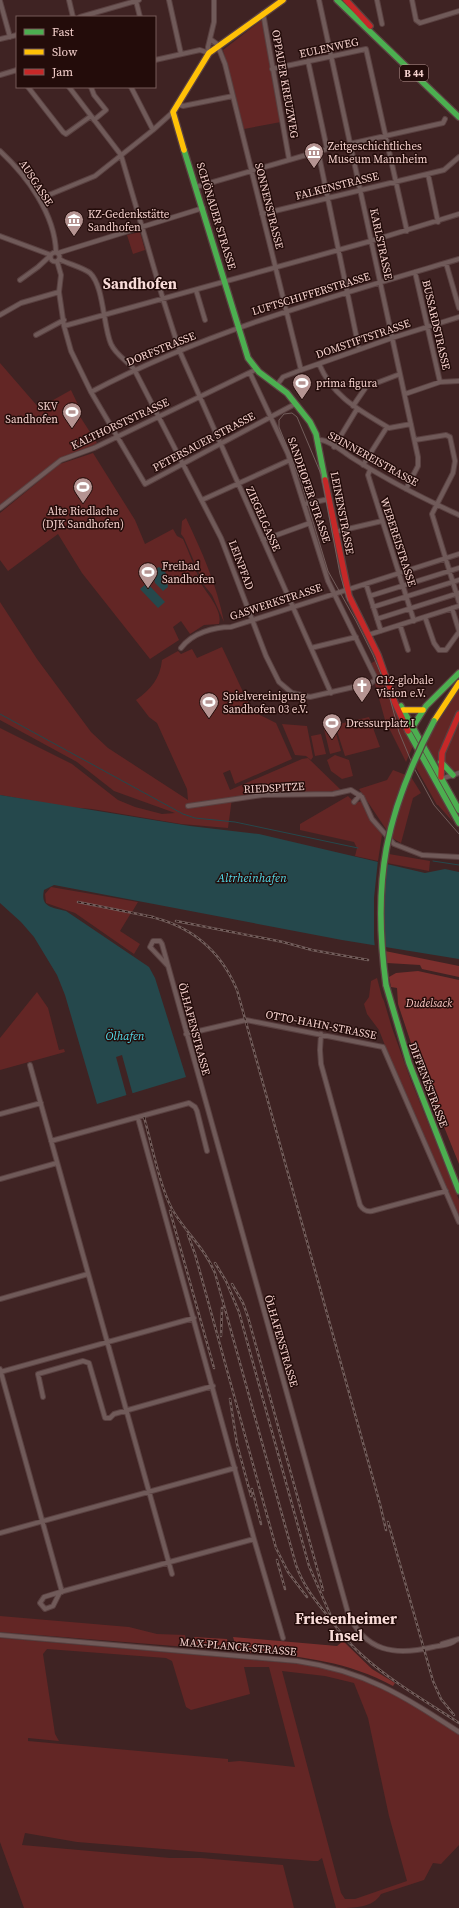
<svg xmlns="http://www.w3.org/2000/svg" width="459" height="1908" viewBox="0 0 459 1908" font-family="'Source Serif 4',serif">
  <rect width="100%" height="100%" fill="#3f2323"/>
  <path fill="#632625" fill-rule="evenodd" d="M262,20L281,122L244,129L223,50Z
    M140,232L145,250L133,254L127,235Z
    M0,363L39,408L71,390L82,413L79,415L97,443L87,449L61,459L0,506Z
    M93,453L135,520L145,544L173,529L177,536L183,539C190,554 195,570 202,585C208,595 223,611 219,624L204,625L190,634L181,621L173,627L179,640L150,659L82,573L58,534L8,571L0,560V513L60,464Z
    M186,518C202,552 217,585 224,622L212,595L204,585L184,538L181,534L182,521Z
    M0,602L37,659L91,732L108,748L188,800L187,789L157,723L149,717L136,700C151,689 160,679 162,660L178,651L181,654L192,649L197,658L222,647L252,711L276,723L292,759L235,784L230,770L223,773L230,790L302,759L308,758L342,791L232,798L228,828L181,824L92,809L67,807L0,795V728L72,764L118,800L135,807L162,814L175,813L114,791L77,762L0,720Z
    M375,661L413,746L406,762L385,720L375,684L377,679L370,664Z
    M459,689V711L445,738L440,753L438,766L425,743Z
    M369,717L380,747L345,756L335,725Z
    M459,719V771L450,770L443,759L444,752Z
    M282,724L307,726L313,757L311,760L306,756L295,755Z
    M334,726L341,751L330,754L324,729Z
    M321,734L326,754L315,756L311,736Z
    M335,755L349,760L353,776L342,779L331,771L327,760Z
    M420,756L450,810L448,812L453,822L438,805H437L415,766Z
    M393,770L411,777L421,793L413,798L401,843L392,838L359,789L387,780Z
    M348,796L355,803L362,801L371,820L382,835L378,861L355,856L357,848L354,842L300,830V824Z
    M389,854L430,861L429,871L387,863Z
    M51,887L138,902L132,912L78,903L131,913L120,931L140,944L134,954L75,913L46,903L45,894Z
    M377,978L382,997L384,1001L392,1028L410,1078L459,1200V1217L391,1061L379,1030L367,1014L364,1004L369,997L371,981Z
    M37,992L48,1008L59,1050L64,1049L65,1052L0,1070V1038Z
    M0,1616L129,1627L157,1634L185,1635L187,1647L0,1632Z
    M0,1638L299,1664C327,1668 357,1675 382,1688C409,1701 434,1718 459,1735V1845L441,1864L433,1863L424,1880L381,1894C373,1908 354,1908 336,1908L322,1858L318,1861H313L77,1842L25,1833L22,1845L170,1858H201L283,1865L294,1908H24L0,1842ZM47,1649L166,1658L172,1661L186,1707L191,1710L250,1694L244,1667H269L295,1767L240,1761L228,1762V1759L28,1741V1738L59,1741L55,1734L43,1654ZM282,1671L325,1676L354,1683L368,1718L389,1816L407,1881L355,1899H345L341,1893Z"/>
  <path fill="#7c2f2d" d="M385,951L459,966V977L422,969L420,965L387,963Z
    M418,971L459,980V1164L414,1052L398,1004L397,988L391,987L389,977L396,973Z
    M194,1637L227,1639L230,1649L201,1648L197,1646Z
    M233,1637L337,1646L343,1641L372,1669L395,1683L393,1686C345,1660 293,1655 240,1652L237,1650Z"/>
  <path fill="#25484c" d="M159,567L166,573L168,587L163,591L155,583L152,571Z
    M147,583L165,602L158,608L140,589Z
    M0,795L190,826L259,834L425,873L445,869L459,872V959L342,940L54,885L44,890C40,908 53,907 66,911L149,967L155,978L186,1077L97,1104L65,995L57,975L34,937L21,922L0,903Z"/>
  <path fill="#3f2323" d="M378,860L386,862L383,898L384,950L375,948L374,939V898Z
    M122,1055L133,1095L127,1097L116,1057Z"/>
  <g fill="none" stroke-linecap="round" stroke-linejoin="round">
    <path stroke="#25484c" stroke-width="1" d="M0,714L183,814L195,818L235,822L358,848
      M433,861L459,865"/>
    <g stroke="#5a4141" stroke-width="6">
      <path id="street" d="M69,0L73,17
        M169,0L181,54
        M319,0L418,457V466L406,489
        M377,0L382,24
        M412,0L416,20L420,23L459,11
        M0,1L10,37
        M136,1L140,17
        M263,13L289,159
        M80,17L139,0
        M0,39L17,35
        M210,39L217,44L225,64L301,370
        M209,53L208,47L214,22V0
        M155,60L200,50L209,53
        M308,61L327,149
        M272,69L366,49L407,231
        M0,75L17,70
        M28,87L63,132L66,134L91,116
        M69,87L121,155L163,299L180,352L331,693
        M91,87L94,95L106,110L94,120
        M131,87L153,130
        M177,104L183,106L233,96
        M0,151C27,176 55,214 56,252
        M318,151L359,349
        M428,174L438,222
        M196,187L327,149L443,123L445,119
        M39,199L95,176L153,130L173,112
        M262,214L444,170L459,157
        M0,236L51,255L38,267L20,280
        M50.5 257a4.5 4.5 0 1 1 9 0a4.5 4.5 0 1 1-9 0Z
        M58,253L203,208
        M59,259C68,264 82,267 90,273C104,286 103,326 111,344C116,355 126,360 134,369L221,538L266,656L279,682L292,693L310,697L371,683L375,680V677L328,581L288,454L250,373
        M57,261L61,275L59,292L64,326L71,351L91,392L145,484L295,404
        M446,263L459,308
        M415,272L440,382
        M196,290L205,320
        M0,315L21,303L59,292
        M64,326L371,241L459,214
        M36,335L64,320
        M319,364C333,397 359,410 389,428L411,424
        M277,385L283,377L301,370L392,338L459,317
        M91,392C207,331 334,296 459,259
        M405,394L440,382L459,381
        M353,406L366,387L400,374
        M319,440C329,439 343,452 351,457C385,479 422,498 459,515
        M415,440L446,435L450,437L455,461L453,473L432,514L459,602
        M334,447L357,409
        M363,465L387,427
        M370,470L368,475L414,621
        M202,500L290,460
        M305,504L329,499
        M0,508L61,460L94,448L255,370
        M335,532L382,521
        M263,540L310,523
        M366,584L381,631
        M370,596L459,568
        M373,607L459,580
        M452,608L459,631
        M425,617L434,643L439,650H446L459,632
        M377,619L459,593
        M400,625L408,650
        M368,635L459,606
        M181,648C192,633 214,627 231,627L459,554
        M311,648L356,637
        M441,779L459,773
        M354,802L360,795
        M188,806L263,795L333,794L351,790L362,797L372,819L394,844L422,855L459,857
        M168,966L152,949L150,947L153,941H160L162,944L348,1613C365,1652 395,1656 433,1647C441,1645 450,1646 456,1640
        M186,1034L246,1020L383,1047L459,1222
        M321,1034L320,1050L321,1064L360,1205C363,1210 366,1212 372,1211L446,1191
        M30,1065L172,1574
        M0,1114L41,1103
        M138,1118L254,1539L283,1638
        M51,1141L189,1103L195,1107L197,1111L207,1151
        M0,1179L57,1163
        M0,1299L88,1274
        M0,1369L62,1592
        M0,1372L194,1318
        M43,1397L38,1374L83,1361L89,1363L105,1418H110L114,1414L213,1386
        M0,1533L235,1468
        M60,1592L53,1606L45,1609L40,1603L44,1597L60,1592L254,1539
        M0,1635L297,1661C365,1671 402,1695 459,1732
        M442,1644L459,1639"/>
    </g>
    <g stroke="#5a4141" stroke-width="8">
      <path id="fast" d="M337,0L459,117
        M184,150L248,358L259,372L287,393L310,422L316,434L325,480
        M401,706L459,810
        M412,728L426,706L459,673
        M408,731L459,823
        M441,762L453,775
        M386,985L409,1063L459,1191"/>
    </g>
    <g stroke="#5a4141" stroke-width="8">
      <path id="slow" d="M184,150L173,112L209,53L283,0
        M403,710H423
        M434,721L459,683"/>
    </g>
    <g stroke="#5a4141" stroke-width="8">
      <path id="jam" d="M346,0L370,26
        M325,480L349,596L378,655L395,703L408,731
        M441,777L442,753L459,714"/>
    </g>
    <use href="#street" stroke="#705a59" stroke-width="4"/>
    <use href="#fast" stroke="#4caf50" stroke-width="5.5"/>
    <use href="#slow" stroke="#ffc107" stroke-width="5.5"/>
    <use href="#jam" stroke="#c62828" stroke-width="5.5"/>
    <path stroke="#725d5b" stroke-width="1" d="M320,468L340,574L348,601
      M321,474L297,417L292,413L284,414L279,420V427L301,482L328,571L356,621L373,655L388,691L399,732L414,768L434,805L459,834"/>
    <g stroke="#725d5b" stroke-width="2.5">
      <path id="rail" d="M78,902L153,917
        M147,916C190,925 220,949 237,990L380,1504L386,1530
        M176,921L283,942L312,950L368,960
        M144,1117C152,1145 159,1184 172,1209C185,1232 205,1248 215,1273L296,1565C303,1585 314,1599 327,1615C338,1630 349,1644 363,1656C392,1682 427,1702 459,1723
        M170,1211L214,1368
        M188,1235L195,1254L276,1548L288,1572L307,1597
        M215,1263L226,1281L239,1312L309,1566L330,1614
        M232,1284L243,1303L248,1317L323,1590
        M221,1336L222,1308
        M230,1399L237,1444L251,1496
        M252,1489L261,1524
        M388,1522L433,1681L441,1699L454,1715
        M277,1560L285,1589"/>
    </g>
    <use href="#rail" stroke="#230c0a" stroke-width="1" stroke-dasharray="3" stroke-linecap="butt"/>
    <g stroke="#5a4141" stroke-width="8" stroke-linecap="butt">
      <path id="fast-bridge" d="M386,985C372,881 385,813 434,721"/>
    </g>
    <use href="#fast-bridge" stroke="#4caf50" stroke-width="5.5"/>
  </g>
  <defs>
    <g id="museum-pin" transform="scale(1)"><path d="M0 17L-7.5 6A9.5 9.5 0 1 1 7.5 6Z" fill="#b59492" stroke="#230c0a"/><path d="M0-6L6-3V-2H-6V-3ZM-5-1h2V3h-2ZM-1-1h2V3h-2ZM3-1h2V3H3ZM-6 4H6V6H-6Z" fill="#fff"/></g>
    <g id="stadium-pin" transform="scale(1)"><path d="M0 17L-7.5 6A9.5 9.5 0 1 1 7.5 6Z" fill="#b59492" stroke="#230c0a"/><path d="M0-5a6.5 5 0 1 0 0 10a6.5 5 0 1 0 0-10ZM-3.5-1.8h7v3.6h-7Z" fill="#fff"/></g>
    <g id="church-pin" transform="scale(1)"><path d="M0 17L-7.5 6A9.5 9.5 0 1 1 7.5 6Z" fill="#b59492" stroke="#230c0a"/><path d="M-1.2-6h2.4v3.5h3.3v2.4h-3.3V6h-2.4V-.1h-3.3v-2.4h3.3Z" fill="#fff"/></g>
  </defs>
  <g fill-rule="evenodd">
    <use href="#museum-pin" x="314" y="152"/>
    <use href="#museum-pin" x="74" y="220"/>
    <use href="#stadium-pin" x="302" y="383"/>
    <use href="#stadium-pin" x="72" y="412"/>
    <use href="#stadium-pin" x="83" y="487"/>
    <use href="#stadium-pin" x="148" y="572"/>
    <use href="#church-pin" x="362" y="686"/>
    <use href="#stadium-pin" x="209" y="702"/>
    <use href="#stadium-pin" x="332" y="723"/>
  </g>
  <g text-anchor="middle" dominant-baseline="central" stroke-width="3" stroke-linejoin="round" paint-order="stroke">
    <rect fill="#230c0a" stroke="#b69692" stroke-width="1" x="400" y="65" width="28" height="16" rx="3"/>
    <g font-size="10" font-weight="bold" fill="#f5d1cd">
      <text x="414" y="73">B 44</text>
    </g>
    <g font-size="11" fill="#f5d1cd" stroke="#230c0a">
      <text transform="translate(329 48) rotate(-12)">EULENWEG</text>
      <text transform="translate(285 84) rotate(80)">OPPAUER KREUZWEG</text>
      <text transform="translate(36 183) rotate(57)">AUSGASSE</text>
      <text transform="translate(337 186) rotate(-14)">FALKENSTRASSE</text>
      <text transform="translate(269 206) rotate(76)">SONNENSTRASSE</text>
      <text transform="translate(216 216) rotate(73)">SCHÖNAUER STRASSE</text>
      <text transform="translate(381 244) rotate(78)">KARLSTRASSE</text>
      <text transform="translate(311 294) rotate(-17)">LUFTSCHIFFERSTRASSE</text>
      <text transform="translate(436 325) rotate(77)">BUSSARDSTRASSE</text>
      <text transform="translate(363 339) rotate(-19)">DOMSTIFTSTRASSE</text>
      <text transform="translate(161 349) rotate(-22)">DORFSTRASSE</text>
      <text transform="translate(120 424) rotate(-25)">KALTHORSTSTRASSE</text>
      <text transform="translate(204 442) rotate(-28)">PETERSAUER STRASSE</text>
      <text transform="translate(373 459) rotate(29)">SPINNEREISTRASSE</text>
      <text transform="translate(309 490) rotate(71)">SANDHOFER STRASSE</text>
      <text transform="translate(342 513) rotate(79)">LEINENSTRASSE</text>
      <text transform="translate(263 519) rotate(66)">ZIEGELGASSE</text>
      <text transform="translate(398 542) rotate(72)">WEBEREISTRASSE</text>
      <text transform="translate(241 565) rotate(69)">LEINPFAD</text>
      <text transform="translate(276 602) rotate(-18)">GASWERKSTRASSE</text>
      <text transform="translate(274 788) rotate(-3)">RIEDSPITZE</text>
      <text transform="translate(321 1025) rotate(11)">OTTO-HAHN-STRASSE</text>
      <text transform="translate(194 1029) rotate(75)">ÖLHAFENSTRASSE</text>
      <text transform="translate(428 1085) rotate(69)">DIFFENÉSTRASSE</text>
      <text transform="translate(281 1341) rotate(74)">ÖLHAFENSTRASSE</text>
      <text transform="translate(238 1647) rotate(5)">MAX-PLANCK-STRASSE</text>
    </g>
    <g font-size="11" fill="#f5d1cd" stroke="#230c0a" text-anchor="start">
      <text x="328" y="146">Zeitgeschichtliches<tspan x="328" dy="13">Museum Mannheim</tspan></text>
      <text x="88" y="214">KZ-Gedenkstätte<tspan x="88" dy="13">Sandhofen</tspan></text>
      <text x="316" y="383">prima figura</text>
      <text x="58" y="406" text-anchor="end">SKV<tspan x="58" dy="13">Sandhofen</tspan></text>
      <text x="83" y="511" text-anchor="middle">Alte Riedlache<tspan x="83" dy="13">(DJK Sandhofen)</tspan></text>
      <text x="162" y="566">Freibad<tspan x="162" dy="13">Sandhofen</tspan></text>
      <text x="376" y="680">G12-globale<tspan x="376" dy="13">Vision e.V.</tspan></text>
      <text x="223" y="696">Spielvereinigung<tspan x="223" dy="13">Sandhofen 03 e.V.</tspan></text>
      <text x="346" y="723">Dressurplatz I</text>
    </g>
    <g font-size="11" font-style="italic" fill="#f9c6c1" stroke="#230c0a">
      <text x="429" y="1003">Dudelsack</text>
    </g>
    <g font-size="12" font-style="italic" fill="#53dcea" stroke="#230c0a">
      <text x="252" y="878">Altrheinhafen</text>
      <text x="125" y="1036">Ölhafen</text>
    </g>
    <g font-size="15" font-weight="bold" fill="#f8dbd8" stroke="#230c0a">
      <text x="140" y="283">Sandhofen</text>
      <text x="346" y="1618">Friesenheimer<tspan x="346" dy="17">Insel</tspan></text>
    </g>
  </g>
  <rect x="16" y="16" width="140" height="72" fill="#230c0a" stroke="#775b58"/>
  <rect x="24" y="29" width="20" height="6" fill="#4caf50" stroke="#775b58"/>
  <text x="52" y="36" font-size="12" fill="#f5d1cd">Fast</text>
  <rect x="24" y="49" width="20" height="6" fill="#ffc107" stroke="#775b58"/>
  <text x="52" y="56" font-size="12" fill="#f5d1cd">Slow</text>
  <rect x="24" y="69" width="20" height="6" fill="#c62828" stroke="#775b58"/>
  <text x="52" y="76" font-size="12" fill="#f5d1cd">Jam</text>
</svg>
